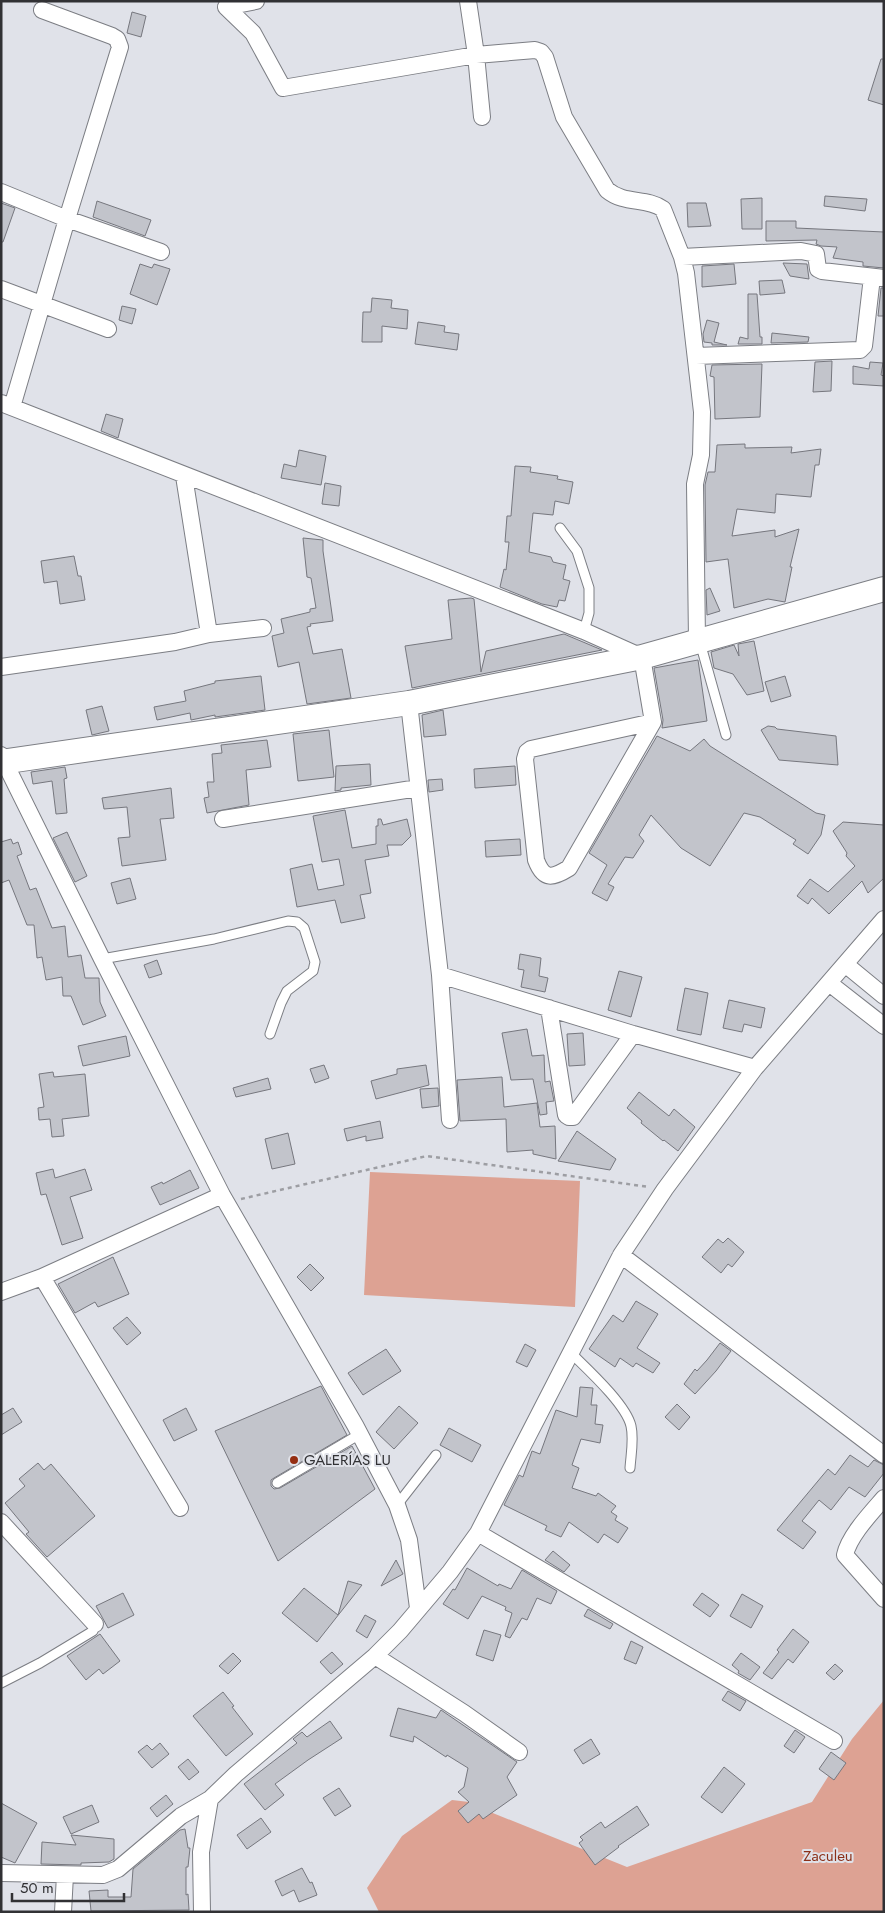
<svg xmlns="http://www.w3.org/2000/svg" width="885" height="1913" viewBox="0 0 885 1913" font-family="Jost,sans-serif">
  <rect width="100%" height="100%" fill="#e0e2e9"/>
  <path fill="#dda293" d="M370,1172L580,1181L575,1307L364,1295Z
    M884,1700V1912H379L367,1888L402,1836L452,1800L469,1802L473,1805L627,1867L812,1802L852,1739Z"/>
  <path fill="#c2c4cb" stroke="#76777e" d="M132,12L146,16L141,37L127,33Z
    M881,59H884V105L868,100Z
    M825,196L867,199L865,211L824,206Z
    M762,198V229H742L741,199Z
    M97,201L151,220L145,236L93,217Z
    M1,203L15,208L3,242H1Z
    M687,203H706L711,226L688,227Z
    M766,221H796V228L884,232V268L863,266V262L833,258L837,247L821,246L816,244L817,240L766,241Z
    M783,263L807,264L809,279L790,276Z
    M140,264L152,268L154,264L170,269L157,305L130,294Z
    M734,264L736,284L702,287V266Z
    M782,280L785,293L760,295L759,281Z
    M881,288H884V316H878Z
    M748,294H757L760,337H762V344H738L740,337L748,339Z
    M372,298L392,300L391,308L408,310L407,329L382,326V342H362L363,312H371Z
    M122,306L136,309L132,324L119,320Z
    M707,320L719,323L714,342L727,345H712V343L704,342L703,334Z
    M418,322L445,326L444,332L459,334L457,350L415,344Z
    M772,333L809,337L808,342L771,343Z
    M832,361L831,391L813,392L815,362Z
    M870,362L883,363L881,375L884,376V386L853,384V366L869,369Z
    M762,364L760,417L715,419L714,377L710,376L712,365Z
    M106,414L123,419L118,438L101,431Z
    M745,444V448L792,447L791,453L821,449L819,465H815L811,497L776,494L775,513L737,509L732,536L775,530V537L799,529L790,567H792L785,602L768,599L734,608L728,559L706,562L705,485L708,472H715L717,445Z
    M299,450L326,456L321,485L281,478L284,464L296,467Z
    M515,466L531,467L530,472L558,476L557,479L573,482L569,504L555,501L553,515L533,513L529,552L551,557L553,562L566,565L563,579L570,581L565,601L559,600L557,607L542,604L500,587L504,569L506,570L509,542H505L507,516H511Z
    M325,483L341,486L339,506L322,504Z
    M303,538L323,540V551L333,621L310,624L311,626L307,627L313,654L342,649L351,698L307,704L299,662L278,667L272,636L284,633L281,619L310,612V609L316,608L311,578L307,577Z
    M74,556L78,576H81L85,600L60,604L57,581L44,583L41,561Z
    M710,588L720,611L707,615L706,590Z
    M471,598L474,599L481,672L486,651L564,634L602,650L412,688L405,646L452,639L448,600Z
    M754,641L764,691L747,695L733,674L714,668L711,652L734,645L739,656L738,644Z
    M698,660L707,721L662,728L663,720L654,668Z
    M261,676L265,710L215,717V715L191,720L190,713L157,720L154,707L186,701L184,691L215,683V681Z
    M785,676L791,696L771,702L765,682Z
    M102,706L109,731L92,735L86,710Z
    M443,710L446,735L424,737L422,715Z
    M768,726L775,727L777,729L836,736L838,765L779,760L761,730Z
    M329,730L334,777L298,781L293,734Z
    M657,736L690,751L704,739L710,746L816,813L825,815L821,835L808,854L793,844L796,840L760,817L744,813L710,866L681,848L651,815L639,835L644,841L633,858L625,857L608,884L614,887L607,901L592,893L607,865L589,853Z
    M267,740L271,767L246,770L249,805L207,813L204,798L209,797L207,782H214L212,754L222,753L221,745Z
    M370,764L371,785L341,788V790L335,791L336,766Z
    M515,766L516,785L475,788L474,769Z
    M65,767L67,778L64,779L67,813L56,814L52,781L33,784L31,772Z
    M442,779L443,790L429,792L428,780Z
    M171,788L174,818L160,819L166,860L122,866L118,838L130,837L127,807L104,809L102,798Z
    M345,810L352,848L376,844V826H378V819H381L383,825L407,819L411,836L402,845H387L389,856L365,860L371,893L360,895L365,918L341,923L335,900L297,907L290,869L312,864L318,890L344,885L339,859L322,862L313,816Z
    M843,822L884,825V878L868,893L862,881L829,914L812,898L808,904L797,896L810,879L828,892L855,866L846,856L847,853L833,831Z
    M67,832L87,876L75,882L53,838Z
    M11,839L13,844L18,842L22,854L17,856L30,890L36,888L52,928L65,926L68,957L81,955L85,978H99L100,1002L106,1016L83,1025L71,996H63L62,977L46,980L42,957L37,958L34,925H27L9,880L1,883V842Z
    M520,839L521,855L486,857L485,841Z
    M130,878L136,899L117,904L111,883Z
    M520,954L541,958L539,976L548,978L545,992L521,987L524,970L518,969Z
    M157,960L162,974L149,978L144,965Z
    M619,971L642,977L631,1017L608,1010Z
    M685,988L708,993L701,1035L677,1030Z
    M729,1000L765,1008L761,1028L744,1024L742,1032L723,1028Z
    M527,1029L532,1056L544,1055L545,1082L550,1081L554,1101L546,1102L547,1114L540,1115L533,1079L511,1080L502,1033Z
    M583,1033L585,1065L569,1066L567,1034Z
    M126,1036L130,1056L83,1066L78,1046Z
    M324,1065L329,1078L315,1083L310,1069Z
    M426,1065L429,1085L376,1099L371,1081L397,1074V1069Z
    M53,1072L54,1077L85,1074L89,1116L62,1119L64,1136L52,1137L50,1119L39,1120L38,1108L44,1107L39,1074Z
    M502,1077L504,1107L537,1103L540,1127L555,1126L556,1159L533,1154V1150L507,1152L506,1119L460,1121L457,1080Z
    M268,1078L271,1089L236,1097L233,1088Z
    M438,1088L439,1106L422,1108L420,1089Z
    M639,1092L669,1116L674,1109L695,1127L678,1151L664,1140L663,1141L641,1123L642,1121L627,1108Z
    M380,1121L383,1138L366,1141V1136L347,1141L344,1129Z
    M577,1131L616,1159L610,1170L558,1161Z
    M288,1133L295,1164L272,1169L265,1139Z
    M53,1169L55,1178L85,1169L92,1190L70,1197L83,1238L62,1245L46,1194L41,1195L36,1173Z
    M190,1170L199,1188L160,1205L151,1187L162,1182L163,1184Z
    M728,1238L744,1252L732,1267L728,1264L721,1273L702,1257L718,1239L723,1243Z
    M113,1257L129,1294L98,1307L95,1302L75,1313L58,1284Z
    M310,1264L324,1278L311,1291L297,1277Z
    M636,1301L658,1314L637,1348L660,1363L653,1373L636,1363L633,1367L620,1358L615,1367L589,1349L613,1315L623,1322Z
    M127,1317L141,1333L127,1345L113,1328Z
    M720,1343L731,1351L716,1371L695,1394L684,1384L695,1369L697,1371L707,1360Z
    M525,1344L536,1350L527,1367L516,1362Z
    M386,1349L401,1371L363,1395L348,1373Z
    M321,1386L347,1435L274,1478L271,1480V1486L274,1489L280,1488L352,1446L375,1489L278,1561L215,1431Z
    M580,1387L593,1388L591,1405H597L595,1424L603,1425L600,1443L581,1439L572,1465L579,1468L572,1488L596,1496L598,1493L616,1506L611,1512L617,1516L615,1520L628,1528L618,1543L604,1534L598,1543L569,1522L561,1537L545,1530L547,1526L504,1505L519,1475L523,1477L532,1451L540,1454L556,1410L577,1417Z
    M677,1404L690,1417L679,1430L665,1417Z
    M399,1406L418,1423L394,1449L376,1432Z
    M13,1408L22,1422L1,1435V1415Z
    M186,1408L197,1430L174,1441L163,1420Z
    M449,1428L481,1445L472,1462L440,1445Z
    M850,1455L868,1467L874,1460L884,1465V1473L865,1497L849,1487L831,1510L819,1500L802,1521L816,1532L803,1549L777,1530L828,1469L835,1475Z
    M38,1463L44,1470L51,1464L95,1516L47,1557L26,1534L29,1532L5,1503L25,1486L19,1479Z
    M553,1551L570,1565L564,1572L545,1560Z
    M396,1560L403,1574L381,1586Z
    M467,1568L498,1586L499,1584L511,1589L522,1570L557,1591L551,1604L537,1598L527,1620L522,1618L510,1638L505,1636L512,1613L505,1610L506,1607L482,1596L468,1619L443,1604L453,1589L455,1590Z
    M348,1581L362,1585L317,1642L282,1613L304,1588L338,1615Z
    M123,1593L134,1615L108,1628L96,1606Z
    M702,1593L719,1605L710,1617L693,1605Z
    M742,1594L763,1606L751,1628L730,1616Z
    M588,1609L613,1624L610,1629L584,1616Z
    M365,1615L376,1621L367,1638L356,1631Z
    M793,1629L809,1642L793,1663L788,1659L772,1679L763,1673L779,1652L777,1650Z
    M484,1630L501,1635L493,1661L476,1655Z
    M100,1634L120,1661L103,1674L99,1669L86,1680L67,1656Z
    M631,1641L643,1647L636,1664L624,1659Z
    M332,1652L343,1664L331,1674L320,1662Z
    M233,1653L241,1661L228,1674L219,1666Z
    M741,1653L760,1667L750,1680L738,1673L739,1671L732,1665Z
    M835,1664L843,1671L834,1680L826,1673Z
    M728,1691L746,1701L740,1711L722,1700Z
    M223,1692L234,1706L232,1707L253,1734L226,1756L193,1716Z
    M398,1708L436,1718L441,1710L517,1762L507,1777L517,1795L483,1819L479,1814L468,1823L458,1811L469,1802L458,1792L464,1787L468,1768L447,1755L446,1757L414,1736L413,1742L390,1736Z
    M330,1721L342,1738L308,1760L275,1784L284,1795L265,1810L244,1784L297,1743L293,1739L302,1732L307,1737Z
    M795,1730L805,1737L794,1753L784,1746Z
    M591,1739L600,1754L583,1764L574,1750Z
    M160,1743L169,1754L152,1768L138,1752L147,1745L152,1750Z
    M831,1752L846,1763L834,1780L819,1769Z
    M188,1759L199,1772L189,1780L178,1767Z
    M724,1767L745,1784L722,1813L701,1797Z
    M339,1788L351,1806L335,1816L323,1798Z
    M166,1795L173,1804L157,1817L150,1808Z
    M1,1803L37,1823L15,1863L1,1857Z
    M92,1805L99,1822L71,1834L63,1817Z
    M637,1806L649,1825L618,1846L619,1847L595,1865L579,1843L583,1840L580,1837L601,1822L605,1828Z
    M261,1818L271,1832L247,1849L237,1835Z
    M185,1829L188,1848H190L188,1867H186V1895L188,1894L189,1910L91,1911L89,1891L108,1890V1897H131L133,1869L180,1830Z
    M71,1835L114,1839V1859L109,1862L81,1863V1865L41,1864L42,1842L76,1845Z
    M302,1868L310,1883L312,1882L317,1895L299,1902L294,1890L282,1896L275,1881Z"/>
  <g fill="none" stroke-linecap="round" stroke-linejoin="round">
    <g stroke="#7c7e84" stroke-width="11">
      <path id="lane" d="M560,528L577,551L589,588V613L584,631
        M698,642L703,653L726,735
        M102,959L214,939L288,921L297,922L304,928L315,962L313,971L287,991L281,1003L270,1034
        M570,1352C586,1368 626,1404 631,1426C634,1439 631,1454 630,1468
        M277,1483L360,1434
        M397,1505L436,1455
        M1,1683L40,1663L93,1631L95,1624"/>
    </g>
    <g stroke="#7c7e84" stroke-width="18">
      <path id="street" d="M468,1L476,55L482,117
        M226,7L253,33L283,88L476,55L535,50L541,52L545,57L564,117L607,190C625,205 646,197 663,209L682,257L686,273L702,412L701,455L695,484L697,640
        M226,7L256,1
        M1,192L67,219L161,252
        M682,257L801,251L816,254L818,269L822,271L884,278
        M1,289L108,329
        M696,356L860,350L864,346L872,277
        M1,403L584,631L642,657L653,722L569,868C553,878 544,881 536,860L525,759L527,752L531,749L653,722
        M12,407L67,219L120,47L117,39L112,36L42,10
        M184,476L209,634
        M1,667L175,642L209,634L263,628
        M409,703L440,975L450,1120
        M1,755L102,959L222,1195L355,1425L397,1505L409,1540L418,1608
        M223,819L418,788
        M845,964L884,996
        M440,975L633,1034L755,1068
        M829,983L884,1026
        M549,1008L566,1115L569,1117H573L633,1034
        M621,1255L884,1455
        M42,1277L180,1508
        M1,1292L42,1277L222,1195
        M884,1498C871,1513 849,1536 845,1555L884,1599
        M1,1522L95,1624
        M478,1533L834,1741
        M375,1656L464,1713L519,1752
        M1,1873L103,1875L118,1869L181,1816L210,1799L236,1774L375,1656L400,1631L450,1572L478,1533L621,1255L665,1189L755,1068L884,919
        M63,1912L65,1875
        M202,1912L201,1852L210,1799"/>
    </g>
    <g stroke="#7c7e84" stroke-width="26">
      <path id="secondary" d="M1,762L409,703L642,657L884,589"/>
    </g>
    <path stroke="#9d9ea3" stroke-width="2.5" stroke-dasharray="4 4" stroke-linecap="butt" d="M241,1199L427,1156L649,1187"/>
    <use href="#lane" stroke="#fff" stroke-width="9"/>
    <use href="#street" stroke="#fff" stroke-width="16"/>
    <use href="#secondary" stroke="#fff" stroke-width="24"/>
  </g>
  <circle fill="#952e12" stroke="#e0e2e9" stroke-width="2" cx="294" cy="1460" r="5"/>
  <g text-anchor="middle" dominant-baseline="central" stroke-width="4" stroke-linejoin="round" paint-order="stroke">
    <g font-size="15" fill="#313134" stroke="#e0e2e9" text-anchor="start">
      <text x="304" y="1460">GALERÍAS LU</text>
    </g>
    <g font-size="15" fill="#8b3019" stroke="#e0e2e9">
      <text x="828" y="1856">Zaculeu</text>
    </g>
  </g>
  <rect width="885" height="1913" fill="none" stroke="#313134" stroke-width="5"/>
  <path d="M12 1893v8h112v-8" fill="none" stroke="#313134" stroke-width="2.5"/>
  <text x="20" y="1893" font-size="15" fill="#313134" stroke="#e0e2e9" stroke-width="4" paint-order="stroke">50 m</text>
</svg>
